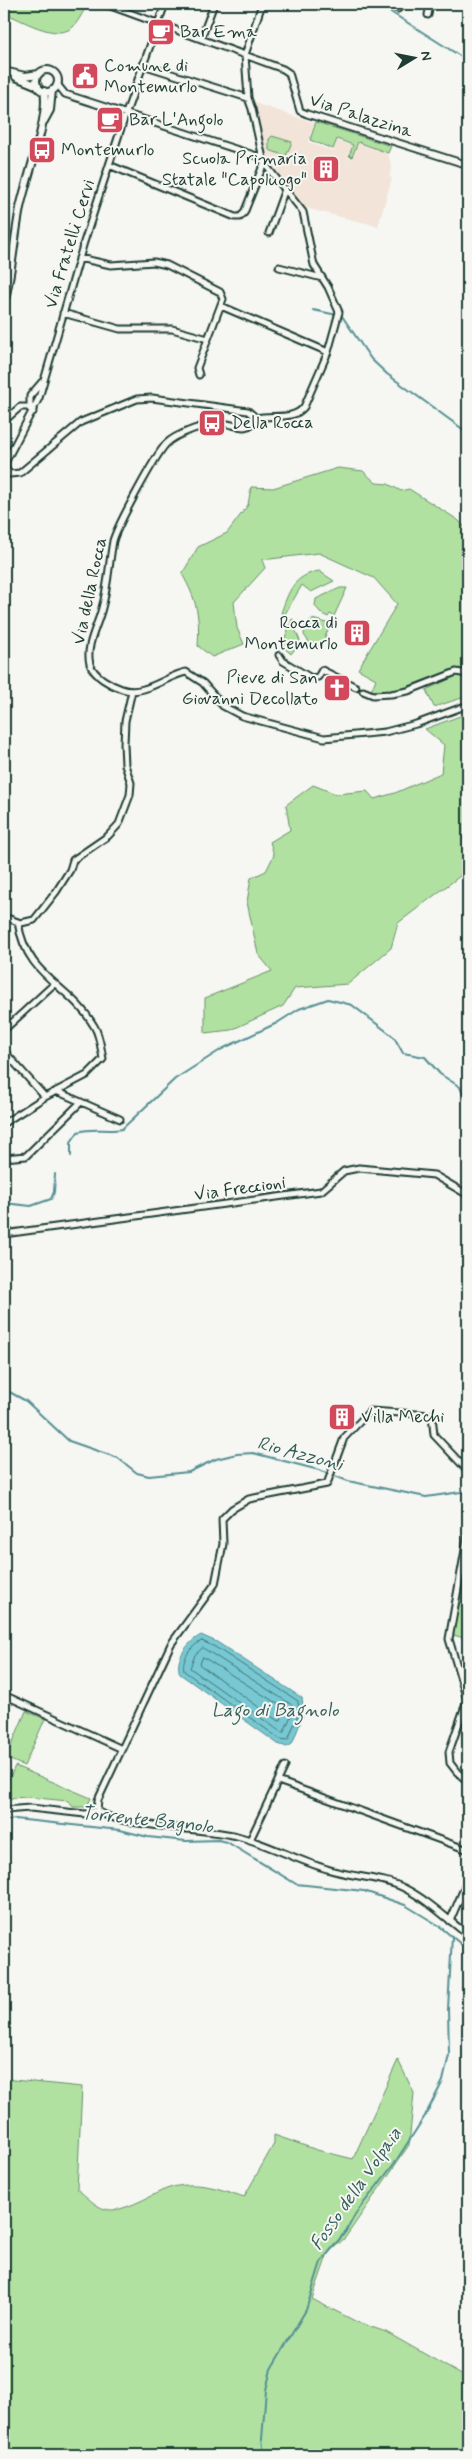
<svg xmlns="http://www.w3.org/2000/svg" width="472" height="2459" viewBox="0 0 472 2459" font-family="Mynerve,sans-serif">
  <rect width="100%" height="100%" fill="#f6f6f2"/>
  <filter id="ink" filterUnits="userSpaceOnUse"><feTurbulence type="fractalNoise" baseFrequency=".02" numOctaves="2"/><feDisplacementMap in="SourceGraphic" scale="10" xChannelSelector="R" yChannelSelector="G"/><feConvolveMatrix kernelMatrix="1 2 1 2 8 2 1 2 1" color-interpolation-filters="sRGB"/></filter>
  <g filter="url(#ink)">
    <path fill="#f2e4d8" d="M251,102L315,123L308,142L333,151L337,140L352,146L347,157L352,159L358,143L388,154L392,168L389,177L392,178L378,226L305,208L269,161Z"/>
    <path fill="#b0e1a1" stroke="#688f6a" d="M4,4H88C83,11 79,21 73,27C56,42 21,19 4,13Z
      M316,122L391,146L388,153L358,142L352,157L349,156L353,145L337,139L333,149L310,140Z
      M272,136L292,142L286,156L269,150V139Z
      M338,468L363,471L376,483L388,484L401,491L409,489L458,520L468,530V671L454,669L395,691H371L376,679L358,669L397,604L374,578L319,553L262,560L265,568L234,602L237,628L244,644L212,657L198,646C200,616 197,600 182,574L198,547L227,533L248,505L251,487L273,488Z
      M319,571L334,581L311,592L302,585L285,614L281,613C289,591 293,576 319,571Z
      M340,588H347L334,616L330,614L328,617L322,614L315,606L316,599Z
      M292,619L294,620L293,624L300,641L296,643L297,646L291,654L282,646Z
      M312,619L327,623L325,626L329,628L320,649L311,645L304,635L305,625Z
      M458,675L468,678V696L434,707L426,690Z
      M468,713V870L398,923L391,948L348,984L295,988L283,1006L231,1030L205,1033V998L272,971L258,954L247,902L251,878L266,871L274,855L270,842L290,830L286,805L313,785L336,794L367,791L374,799L395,793L441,773L444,745L425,729Z
      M468,1559V1639L453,1635Z
      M26,1711L45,1719L24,1766L6,1758Z
      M15,1766L91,1798L87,1807H73L68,1801L27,1797L12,1798L4,1804V1791Z
      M398,2060L414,2093L409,2145L345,2238L328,2253L312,2299L357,2322L386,2332L465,2377L468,2375V2455H4V2079L82,2087L77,2189C85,2195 96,2207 105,2209C123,2215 155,2191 173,2187C199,2181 221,2189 244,2197L274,2144V2135L317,2150L353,2159Z"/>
    <path fill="#77c8d2" stroke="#549093" d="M201,1635L217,1642L302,1698L304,1713L292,1744L287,1747L278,1744L180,1674C174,1659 188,1642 201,1635Z"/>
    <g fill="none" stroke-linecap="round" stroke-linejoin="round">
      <path stroke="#427573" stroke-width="1" d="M202,1641L215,1647L298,1701L299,1712L288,1740L280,1739L184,1671C181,1660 191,1645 202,1641Z
        M203,1648L292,1705L293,1711L284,1732H281L190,1668L195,1655Z
        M203,1657L284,1708L281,1720L278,1721L200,1665Z"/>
      <path stroke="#549093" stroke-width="2" d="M378,4L468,61
        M313,310L342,316L371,359L387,374L468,433
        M71,1156V1142L78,1132C93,1127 107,1132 122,1129L175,1079L222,1049L277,1023L299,1009L328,999L352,1005L394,1037L403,1053L425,1057L440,1074L460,1087L468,1106
        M4,1203L31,1206L51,1199L54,1192L55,1174
        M4,1389L26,1401L69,1441L118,1458L137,1473L149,1476L189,1472L216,1459L237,1454L253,1453L319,1470L348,1481L426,1497L468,1491
        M4,1821L15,1819L120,1830L148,1837L186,1841L218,1840L227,1842L296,1884L364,1891L405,1905L438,1925L468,1950
        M264,2455L262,2439L266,2390L271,2369L306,2310L321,2262L346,2231L356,2213L394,2164L425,2116L443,2081L449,2055L448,2009L452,1936"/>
      <g stroke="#1f3d34" stroke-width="9">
        <path id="minor" d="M105,4L283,69L289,73L300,111L307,114L468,165
          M165,4L126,113L84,242L39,398L6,461L5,468L10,474L20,473L81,422L137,399L152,398L248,411L256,418
          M389,4L398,9
          M428,15L430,4
          M201,39L214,4
          M143,65L248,98
          M4,83L7,72
          M57,84L65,94L263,158
          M109,165L235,217H240L244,213L264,163
          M269,233L285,189
          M279,267L322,278
          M221,306L328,352
          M63,313L120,329H172L208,339L223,299L220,292L167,265L154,262L111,265L79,258
          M199,375L197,368L208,339
          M30,409V396L42,382
          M256,418C249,434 234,424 222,423C209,422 175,434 166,444C155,456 117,526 113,541C109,563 108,587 102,608C98,625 85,646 90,664C94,676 110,685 122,689C143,697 166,676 186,672L203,683L223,706L242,716L324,738L385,732L416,724L468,705
          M256,418C272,414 293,421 304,407L328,352L339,312L328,287L314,265L303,212L264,163L252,109L248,98L245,55L262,4
          M4,421L20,407H28L33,412
          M279,655L283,661L311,678L318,677L322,670L356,687
          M363,691L373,695L391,694L408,691L456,672L468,674
          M4,917L21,923L34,920L56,892L70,870L73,860L108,836L119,824L130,795L131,783L125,765L124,744L125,721L132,691
          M4,1030L54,984
          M4,1051L45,1097
          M56,1091L120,1119
          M4,1123L45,1097L87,1075L103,1059C101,1049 100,1035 94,1026C70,984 26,978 18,922
          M4,1158L26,1156L81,1102
          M4,1234L321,1191L344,1171L359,1168L434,1175L468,1195
          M468,1533L449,1639L467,1700L449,1752L450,1763L457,1772L468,1782
          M4,1695L122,1749
          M278,1781L468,1850
          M4,1810L30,1808L85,1814L97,1810
          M97,1810L98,1800L171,1644L215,1584L223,1544L222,1519L232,1509L249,1499L327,1484L344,1438L370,1411L432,1415L434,1435L468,1471
          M97,1810C115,1827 207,1828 237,1836C268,1844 296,1860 327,1869C350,1877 383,1877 404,1888C428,1900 447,1919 468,1935
          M250,1840L285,1766
          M450,1921L468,1879"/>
      </g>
      <g stroke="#1f3d34" stroke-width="10">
        <path id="tertiary" d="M36 81a11 11 0 1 1 22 0a11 11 0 1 1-22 0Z
          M4,71L25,76L39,74
          M16,77L38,86
          M44,121L50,110L52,90
          M4,303C12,273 14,239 20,208C26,179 50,117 44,91"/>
      </g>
      <use href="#minor" stroke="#f6f6f2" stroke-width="5"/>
      <use href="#tertiary" stroke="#f6f6f2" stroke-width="6"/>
    </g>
  </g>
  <defs>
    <g id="cafe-square" transform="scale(1.4375)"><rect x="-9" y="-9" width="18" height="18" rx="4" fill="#d1495b" stroke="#f6f6f2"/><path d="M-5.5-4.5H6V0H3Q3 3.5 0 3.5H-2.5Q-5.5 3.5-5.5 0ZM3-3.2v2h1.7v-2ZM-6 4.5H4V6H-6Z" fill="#fff"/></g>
    <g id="civic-square" transform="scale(1.4375)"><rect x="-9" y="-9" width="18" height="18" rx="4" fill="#d1495b" stroke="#f6f6f2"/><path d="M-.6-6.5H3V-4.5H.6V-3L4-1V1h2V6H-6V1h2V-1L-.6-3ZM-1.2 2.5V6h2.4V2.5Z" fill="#fff"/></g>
    <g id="bus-square" transform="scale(1.4375)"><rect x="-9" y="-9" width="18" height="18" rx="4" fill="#d1495b" stroke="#f6f6f2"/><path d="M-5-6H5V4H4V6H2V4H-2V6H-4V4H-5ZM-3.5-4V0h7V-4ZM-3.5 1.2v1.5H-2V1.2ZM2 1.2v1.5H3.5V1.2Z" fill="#fff"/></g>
    <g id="building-square" transform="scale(1.4375)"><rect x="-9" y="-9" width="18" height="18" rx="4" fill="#d1495b" stroke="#f6f6f2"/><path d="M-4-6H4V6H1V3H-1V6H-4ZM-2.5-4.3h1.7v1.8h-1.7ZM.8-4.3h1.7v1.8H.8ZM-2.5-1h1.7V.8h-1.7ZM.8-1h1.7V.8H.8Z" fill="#fff"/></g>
    <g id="church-square" transform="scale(1.4375)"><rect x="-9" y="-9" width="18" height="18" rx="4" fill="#d1495b" stroke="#f6f6f2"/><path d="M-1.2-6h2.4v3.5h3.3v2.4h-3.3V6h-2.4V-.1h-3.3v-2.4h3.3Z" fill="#fff"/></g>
  </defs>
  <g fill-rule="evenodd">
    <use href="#cafe-square" x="161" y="32"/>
    <use href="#civic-square" x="85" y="76"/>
    <use href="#cafe-square" x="110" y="120"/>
    <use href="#bus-square" x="42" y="150"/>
    <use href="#building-square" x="326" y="169"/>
    <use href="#bus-square" x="212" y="423"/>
    <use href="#building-square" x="357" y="633"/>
    <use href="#church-square" x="337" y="688"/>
    <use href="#building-square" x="342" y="1417"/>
  </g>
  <g text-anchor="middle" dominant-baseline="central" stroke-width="4" stroke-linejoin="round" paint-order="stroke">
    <g font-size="18" fill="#1f3d34" stroke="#f6f6f2" text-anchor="start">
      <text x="180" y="32">Bar Ema</text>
      <text x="104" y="66">Comune di<tspan x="104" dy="21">Montemurlo</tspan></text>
      <text x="129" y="120">Bar L'Angolo</text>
      <text x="61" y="150">Montemurlo</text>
      <text x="307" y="159" text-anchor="end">Scuola Primaria<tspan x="307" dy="21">Statale "Capoluogo"</tspan></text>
      <text x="231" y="423">Della Rocca</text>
      <text x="338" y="623" text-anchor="end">Rocca di<tspan x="338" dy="21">Montemurlo</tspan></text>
      <text x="318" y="678" text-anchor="end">Pieve di San<tspan x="318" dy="21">Giovanni Decollato</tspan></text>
      <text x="361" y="1417">Villa Mechi</text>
    </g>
    <g font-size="18" fill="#1f3d34" stroke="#f6f6f2">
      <text transform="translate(361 116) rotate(18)">Via Palazzina</text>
      <text transform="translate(70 244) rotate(-73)">Via Fratelli Cervi</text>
      <text transform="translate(90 591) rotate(-78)">Via della Rocca</text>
      <text transform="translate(240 1189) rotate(-8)">Via Freccioni</text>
    </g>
    <g font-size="19" font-style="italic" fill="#35605c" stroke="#f6f6f2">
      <text transform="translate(300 1454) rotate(15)">Rio Azzoni</text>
      <text x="275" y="1710">Lago di Bagnolo</text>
      <text transform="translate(147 1820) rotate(6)">Torrente Bagnolo</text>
      <text transform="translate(356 2189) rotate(-55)">Fosso della Volpaia</text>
    </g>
  </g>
  <rect width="472" height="2459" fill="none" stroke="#f6f6f2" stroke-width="20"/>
  <rect x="10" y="10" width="452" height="2439" fill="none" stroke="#1f3d34" stroke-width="2" filter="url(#ink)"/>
  <g transform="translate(414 58) rotate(80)" stroke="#f6f6f2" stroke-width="4" paint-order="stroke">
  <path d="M0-4L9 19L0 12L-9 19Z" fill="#1f3d34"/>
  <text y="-8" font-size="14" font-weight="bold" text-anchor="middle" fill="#1f3d34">N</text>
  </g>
</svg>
